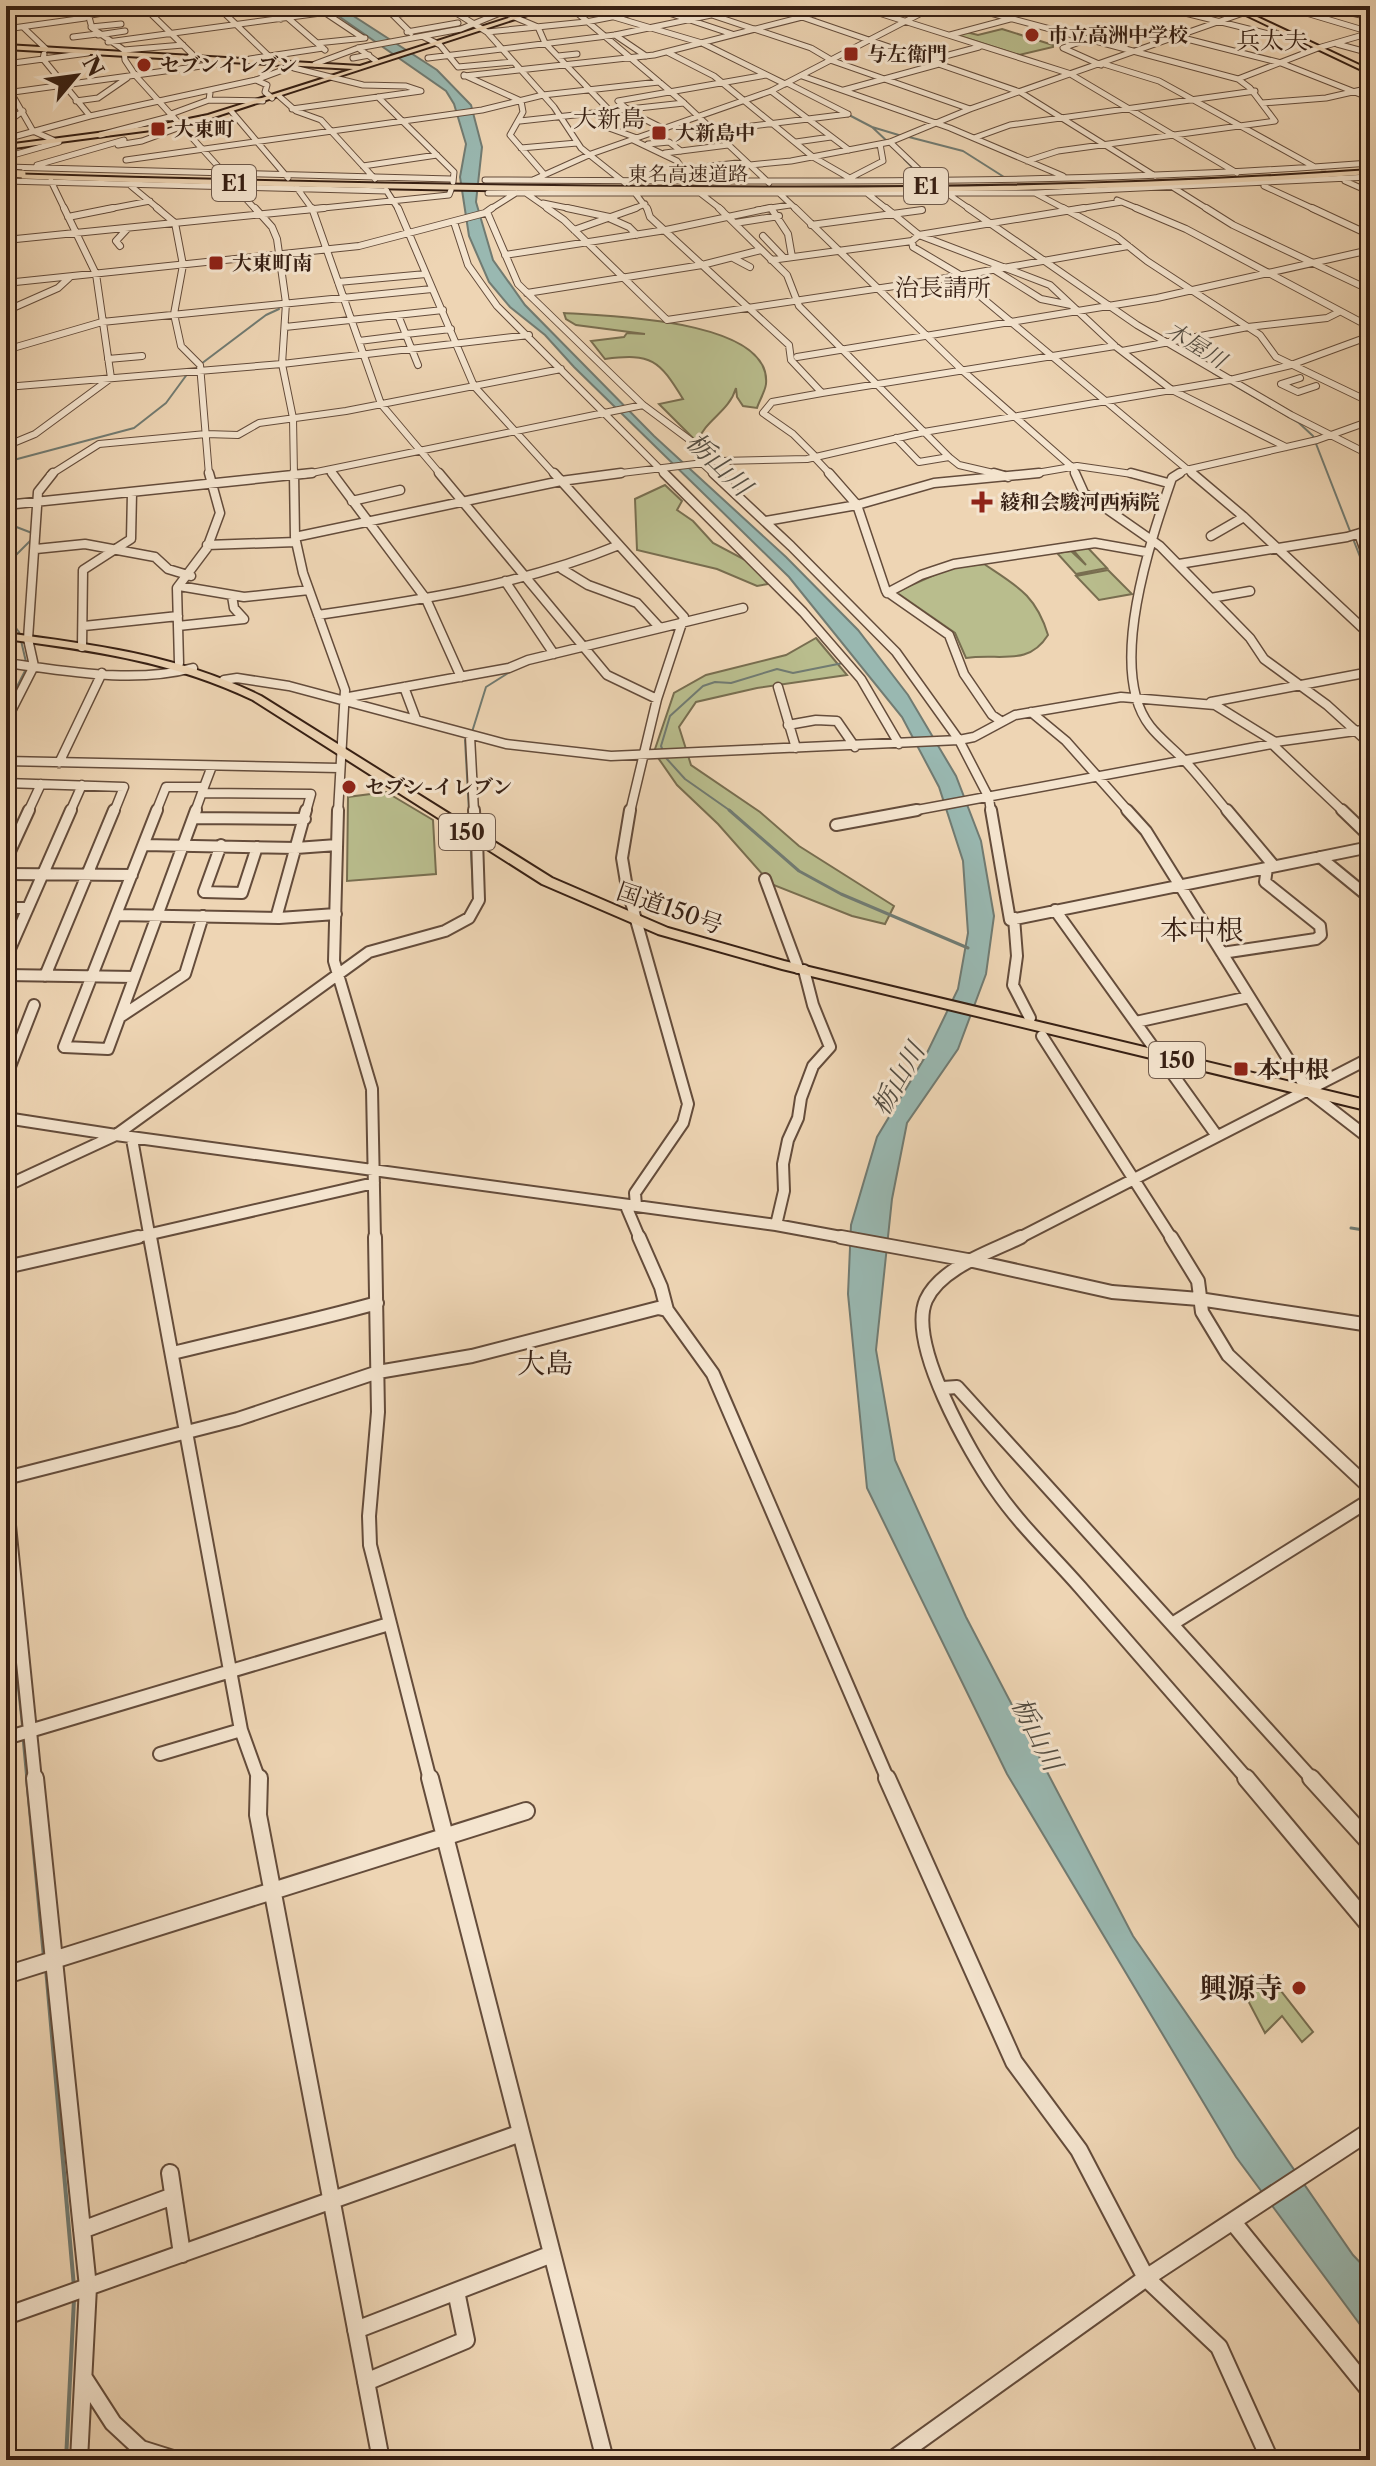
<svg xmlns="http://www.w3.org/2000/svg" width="1376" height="2466" viewBox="0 0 1376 2466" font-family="'Libre Caslon Text','Noto Serif JP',serif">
  <rect width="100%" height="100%" fill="#eed5b4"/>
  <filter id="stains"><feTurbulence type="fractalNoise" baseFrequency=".0025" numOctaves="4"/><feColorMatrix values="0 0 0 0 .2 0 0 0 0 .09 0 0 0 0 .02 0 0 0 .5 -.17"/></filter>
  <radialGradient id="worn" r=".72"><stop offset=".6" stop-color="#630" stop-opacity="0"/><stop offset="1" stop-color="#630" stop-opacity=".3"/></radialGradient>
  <path fill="#b9bd8d" stroke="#786e50" stroke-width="2" d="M1002,29L1053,45V47L1019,55L957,35L966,32L978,35Z
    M564,313C607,316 772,319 766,384C765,392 759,401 757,408L743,406L737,397L736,388C729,412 706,419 697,442L659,404L683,399C659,360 652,353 605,359L591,341L624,337L627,333L645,334L576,325L566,319Z
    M665,485L682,501L677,510L693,521L713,543L751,563L768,584L757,586L717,569L637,550L635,499Z
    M1088,548L1107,568L1076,574L1057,553L1071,551L1086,565L1073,550Z
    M984,564C1017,586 1036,595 1048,635C1028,667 1000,653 966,658L955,633L896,592L952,567Z
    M1108,570L1132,594L1099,600L1076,576Z
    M816,638L847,675L757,688L696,702L679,727L691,765L760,812L799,846L894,906L885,924L852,916L771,884L718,824L677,785L654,752L674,693L706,675L786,655Z
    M386,792L433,820L436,874L347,881L348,797Z
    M1267,1973L1313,2032L1302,2042L1282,2016L1265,2033L1243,1991Z"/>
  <path fill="#99b8b1" stroke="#717b72" stroke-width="2" d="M324,6H338L437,70L471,105L482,147L476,202L493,260L525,305L654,436L786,557L858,630L908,695L956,776L981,841L994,916L986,974L958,1049L907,1123L892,1199L876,1350L895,1460L966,1617L1133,1936L1353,2255L1370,2273V2338L1236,2157L1007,1774L867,1488L848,1294L851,1225L877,1137L925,1057L958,989L968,933L963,861L939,787L902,717L789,577L574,367L545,335L510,307L489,282L469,236L460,177L466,144L454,104L446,91Z"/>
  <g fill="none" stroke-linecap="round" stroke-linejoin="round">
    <path stroke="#717b72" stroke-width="2" d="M578,6L613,16
      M1235,6L1318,46
      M1329,51L1347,59
      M849,115L872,127L888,142
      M872,127L902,136
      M905,136L963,151L1004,177
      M904,159L924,179
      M201,364L266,315L279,309
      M1213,373L1299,423L1313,436L1364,567L1370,574
      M6,462L134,428L166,403L188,373
      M6,523L32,533
      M6,565L31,540
      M6,615L19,632L26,662
      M6,708L26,669
      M472,732L486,687L513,670
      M465,740L469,812
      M732,812L685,779L666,758L661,746L670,716L703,686L715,682L731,683L777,669L793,673L843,663"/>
    <path stroke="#717b72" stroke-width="3" d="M469,810V816
      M729,810L799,871L841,894L968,948
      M471,844L474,900
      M1351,1228L1370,1231
      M6,1571L23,1730
      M23,1737L27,1780"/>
    <path stroke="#717b72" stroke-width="4" d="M27,1778L44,1957
      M46,1968L74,2287
      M66,2460L74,2299"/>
    <path stroke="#c9b194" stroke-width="5" stroke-dasharray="5 2" stroke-linecap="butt" d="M1321,170L1336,177"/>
    <g stroke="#644c3b" stroke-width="7">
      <path id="minor-far5" d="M86,6L92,28L124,50L125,60L135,75L225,174
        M143,6L192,54L189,58
        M217,6L276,63
        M272,6L281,19
        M315,6L363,38
        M384,6L411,33
        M445,6L487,32L554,107L581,148L625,183
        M488,6L538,27L545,43L610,111
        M569,6L684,103L769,183
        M685,6L811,48L833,61L970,109
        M770,6L1020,92L1155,176
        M857,6L1071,74
        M964,6L1238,79L1250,88L1275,121L1058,151L1027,161
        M1157,6L1273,35L1277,33
        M1283,6L1370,32
        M1319,6L1370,17
        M657,9L732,34
        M6,10L86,6
        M393,15L450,6
        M85,16L143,6
        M614,17L702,43L785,84
        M288,18L325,50
        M23,27L46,49
        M91,27L121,24
        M6,29L85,18
        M407,32L458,23
        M487,32L586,22L668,6
        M98,35L125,31
        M615,35L646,56
        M950,35L1010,19
        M73,37L97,34
        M424,37L440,45L458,67L513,62
        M1179,37L1281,63L1370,98
        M1088,39L1063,48L1101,65
        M108,42L328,12
        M317,43L365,38
        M1337,44L1370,53
        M358,48L376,61
        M124,50L183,45
        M667,52L714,76L813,157L853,180
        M44,54L43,59L90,116
        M558,56L577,54
        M353,58L369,55
        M428,58L615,35L711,15
        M250,59L323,48
        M930,60L979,47
        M6,64L88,53
        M315,64L358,48L461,29L517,6
        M1104,64L1159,81L1313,166
        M464,75L521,101
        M1072,75L1237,173
        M464,76L654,55L845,6
        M802,76L950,128L1063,176
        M1238,79L1318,48L1370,33
        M256,80L267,85L265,92L272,98
        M787,83L848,114
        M6,84L33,131L53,140
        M844,90L939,64
        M771,91L849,150
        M6,93L223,63
        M279,96L296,111L321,120L375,179
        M378,97L454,172L453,182
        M209,100L263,101
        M76,101L98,98L127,78
        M521,101L523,112L510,135L543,173
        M1262,103L1326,98L1370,88
        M292,109L421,91L406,86L363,85L294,68
        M627,109L618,101L766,75
        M626,110L664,129
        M231,111L288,178
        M595,113L609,128L637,138
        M171,114L209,100L210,93
        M520,121L684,103
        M6,123L23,111
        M713,131L848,114
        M100,135L173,116
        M974,138L1010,125L1255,91
        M6,139L90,116L256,80L296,65
        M633,140L677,161L691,181
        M796,142L831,137
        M890,142L932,182
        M648,144L669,142L681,151
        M118,145L142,141L183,126
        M521,148L577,143
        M665,153L728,145
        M6,157L59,142
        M126,160L482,110L543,95L659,82
        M37,165L124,140
        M750,165L791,161L890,142L970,109L1263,6
        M363,166L437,155
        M6,167L451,179
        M685,169L746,162
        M850,178L883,161L880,144
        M485,180C780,181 1075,186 1370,163
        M533,180L591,154L771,91L935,6
        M6,181L387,191
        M51,181L65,210
        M1345,181L1370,192
        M131,186L160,210
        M1264,186L1316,210
        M297,188L313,210
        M1174,188L1209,210
        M237,189L256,210
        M386,190L399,210
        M488,193H1035L1370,177
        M635,193L648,210
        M700,193L722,210
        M779,193L797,210
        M1035,193L1067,210
        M527,194L550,210
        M868,194L888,210
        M948,194L971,210
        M1117,200L1141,210
        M543,203L577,210
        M103,210L150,201
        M304,210L449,195L451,190
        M489,210L516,193
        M631,210L645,204
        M757,210L790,205
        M1072,210L1122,202"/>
    </g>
    <g stroke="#644c3b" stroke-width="8">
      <path id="minor-far4" d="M157,208L175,223L183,265L174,314L181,346L200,365L209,475
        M255,208L272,227L277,239L286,303L282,364L293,418L294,475
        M312,208L381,404L441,475
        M398,208L474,386L555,475
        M547,208L564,220L667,320L935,280L1128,246
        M567,208L614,218
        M647,208L650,217L789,345L791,360L822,393L772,402L763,413L793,434L816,457
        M719,208L787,275L799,306L949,457L959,465L1002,475
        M771,208L788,234L792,257
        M795,208L963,371L1072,467L1076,475
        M886,208L919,235L1050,285L1115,346L1172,390L1286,447
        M968,208L1137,325L1291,415L1370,455
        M1063,208L1117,237L1147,261L1260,335L1276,357L1370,402
        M1136,208L1186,229L1370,327
        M1206,208L1233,225L1370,290
        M1312,208L1370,235
        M487,212L518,284L643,405L718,461
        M68,217L113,208
        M611,219L629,227L637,235
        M454,222L468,265L497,306L666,475
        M735,223L779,216
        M811,225L922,210
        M574,230L636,208
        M763,236L784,258
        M6,240L324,208
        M912,241L913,247L977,285L980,296L1194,475
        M120,246L116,241L128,228
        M505,255L666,230L770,208
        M733,258L750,267
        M771,260L912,241L919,235L1084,208
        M993,269L1041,299L1071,305
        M338,282L426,274
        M6,283L359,246L485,213L492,208
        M527,293L702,265L761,250
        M6,311L58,288L70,277
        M398,315L418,365
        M285,327L443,310
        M406,334L451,329
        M359,341L407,335
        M6,350L102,322L432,289
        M1122,351L1248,327L1327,318L1339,312
        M797,357L1157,298L1370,250
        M108,359L142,356
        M1300,378L1281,384L1298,392L1316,386
        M6,387L282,364L529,335
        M822,393L1115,346
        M896,438L919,462L949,457
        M6,446L35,434L111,378L96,274L64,208
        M814,457L831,475
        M702,463L715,475
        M329,470L333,475
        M50,475L99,444L206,434L238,435L259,423L346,411L561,369
        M302,475L643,405
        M605,475L720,461L807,459L924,432L1230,380L1291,365L1370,336
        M1025,475L1077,466L1139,475
        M1176,475L1186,470L1317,440L1370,421"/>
    </g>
    <g stroke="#644c3b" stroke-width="11">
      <path id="minor-far3" d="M294,473L295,537L303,573L345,690L338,812
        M332,473L426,599L461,677
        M439,473L607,675L657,699
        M554,473L684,617L657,699L630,812
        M664,473L803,612L861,679L899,744
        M713,473L791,546L896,652L959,740L989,798L991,812
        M829,473L857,505L886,591L949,635L964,674L992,715L1001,721
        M994,473L1008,477
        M1075,473L1084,493L1160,546L1250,638L1264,659L1327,705L1370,744
        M1131,473L1168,483
        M1180,473L1172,478C1151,539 1106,670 1150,726C1160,739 1174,749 1185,761C1200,777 1214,795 1228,812
        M1192,473L1244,517L1370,635
        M352,501L400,490
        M6,505L312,473
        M766,521L857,505L934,483L1039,473
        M1359,534L1370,565
        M1211,536L1244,517
        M295,537L561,481L621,473
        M207,545L296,542
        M36,549L85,544L155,557L168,569L191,576
        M1179,564L1347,537L1370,530
        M562,569L588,585L637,603L660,628
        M505,581L554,654
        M179,586L244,597L309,590
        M887,593L921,575L954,564L1095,543L1146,552
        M1211,598L1250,591
        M318,615C421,600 522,585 619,545
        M84,626L178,616
        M178,626L244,619L234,608L232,596
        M82,647L83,570L131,539L132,493
        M6,663C67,671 133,684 193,668
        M179,663L177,588L207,548L220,513L209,473
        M224,680L237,678L289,686L506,744L611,756L959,740L974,737L1015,715L1121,697L1215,705L1275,742L1370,729
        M404,687L416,719
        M778,687L796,748
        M349,697L509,668L528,660L743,608
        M1211,702L1370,672
        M1031,712L1066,741L1129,812
        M6,721L34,666L28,639L38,492L53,473
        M788,725L816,720L837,721L855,747
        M470,736L474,812
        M6,761L339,768
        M59,763L102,673
        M6,783L124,787L114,812
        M204,787L212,766
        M202,793L311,794L306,812
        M28,812L41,784
        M70,812L82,785
        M156,812L166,787H204
        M195,812L204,787
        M906,812L1272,744L1344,812"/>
    </g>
    <g stroke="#644c3b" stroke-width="14">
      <path id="minor-far2" d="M157,810L64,1047L108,1049L196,810
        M338,810L334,961L372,1089L375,1239
        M630,810L622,858L627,888L688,1104L683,1123L635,1193L636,1206
        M991,810L1010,920L1370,847
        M1127,810L1146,831L1308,1091L1370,1139
        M1227,810L1274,866
        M1342,810L1370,837
        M193,818L305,819
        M836,825L917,810
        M472,835L475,830L474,810
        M144,845L296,848L337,845
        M221,845L204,892L242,893L257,847
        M1320,857L1370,898
        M6,860L29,810
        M6,874L132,875
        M765,879L798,968
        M6,908H28
        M1055,910L1217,1136
        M117,915L279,918L336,914
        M276,918L306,810
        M1014,918L1017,956L1013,985L1030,1018
        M1222,953L1316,939L1321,935L1320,926L1265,882L1267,868
        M6,958L71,810
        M6,975L134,977
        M45,976L114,810
        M120,1017L185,974L203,916
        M1136,1022L1249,997
        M1042,1036L1172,1239
        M6,1077L34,1005
        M6,1098L10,1102L6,1110
        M6,1118L116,1135L369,952L445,931L469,918L479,900L477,839
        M132,1139L150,1239
        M6,1186L116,1135L776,1225L852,1239
        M626,1206L640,1239
        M776,1225L784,1191L783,1164L788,1140L798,1118L801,1098L813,1066L830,1047L813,1005L804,970
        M129,1239L374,1183
        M1017,1239L1370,1058"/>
    </g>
    <g stroke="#644c3b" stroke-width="16">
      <path id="minor-far1" d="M150,1237L241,1730L259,1780
        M375,1237L378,1412L369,1516L370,1545L430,1780
        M639,1237L661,1287L667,1310L713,1374L888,1780
        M841,1237L973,1261L1112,1292L1199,1299L1370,1325
        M1021,1237C991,1252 941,1267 926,1300C907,1344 970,1453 996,1490C1020,1525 1052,1555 1080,1587C1136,1651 1192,1716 1248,1780
        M1171,1237L1198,1281L1202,1312L1228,1355L1370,1488
        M6,1267L138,1237
        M173,1353C241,1336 309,1322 377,1303
        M943,1388L957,1387L1313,1780
        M6,1478L238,1419L378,1372L472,1356L658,1308L667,1310
        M6,1496L35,1780
        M1172,1624L1370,1500
        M6,1738L389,1624
        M160,1754L241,1730"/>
    </g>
    <g stroke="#644c3b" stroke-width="20">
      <path id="minor" d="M35,1778L88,2287L79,2460
        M259,1778L258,1815L381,2460
        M430,1778L605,2460
        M887,1778L1014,2062L1079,2150L1146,2278L1219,2347L1270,2460
        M1246,1778L1370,1926
        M1311,1778L1370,1843
        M6,1975L526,1811
        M170,2173L182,2254
        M1233,2222L1370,2391
        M82,2230L173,2196
        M6,2316L521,2133
        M356,2330L552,2254
        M84,2378L113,2423L141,2449L176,2460
        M366,2382L466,2340L456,2291
        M892,2460L1146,2278L1370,2131"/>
    </g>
    <g stroke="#361f13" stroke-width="4">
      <path id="major" d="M546,6H555L211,118L159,129L6,149V145L159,125L208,115L353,69L6,49V45L360,66Z
        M1227,6H1234L1370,70V74Z"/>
    </g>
    <g stroke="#361f13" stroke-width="4">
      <path id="highway" d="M1370,170V174C1142,191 913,193 685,192C458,191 232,186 6,178V174C232,181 458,186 685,187C913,189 1142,186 1370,170Z
        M6,633C96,645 178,655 261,696L552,878L668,928L784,961L1370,1101V1111L782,969L658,934L542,884L253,700C172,661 94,651 6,639Z"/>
    </g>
    <use href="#minor-far5" stroke="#f4e4ce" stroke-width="5"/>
    <use href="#minor-far4" stroke="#f4e4ce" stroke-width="6"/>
    <use href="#minor-far3" stroke="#f4e4ce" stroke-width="8"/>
    <use href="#minor-far2" stroke="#f4e4ce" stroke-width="10"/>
    <use href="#minor-far1" stroke="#f4e4ce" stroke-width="12"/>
    <use href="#minor" stroke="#f4e4ce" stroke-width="16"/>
    <use href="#major" fill="#eed5b4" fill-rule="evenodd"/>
    <use href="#highway" fill="#eed5b4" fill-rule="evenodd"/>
    <g stroke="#361f13" stroke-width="9" stroke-linecap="butt">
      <path id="highway-bridge" d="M6,173L22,174"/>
    </g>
    <use href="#highway-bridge" stroke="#eed5b4" stroke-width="7"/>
  </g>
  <g fill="#8f2418" stroke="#f4e4ce" stroke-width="3">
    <circle cx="1032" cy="35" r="8"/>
    <rect x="843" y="46" width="16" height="16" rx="4"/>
    <circle cx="144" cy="65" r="8"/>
    <rect x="150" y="121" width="16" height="16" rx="4"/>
    <rect x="651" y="125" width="16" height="16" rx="4"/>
    <rect x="208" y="255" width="16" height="16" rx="4"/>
    <path d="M978 490h8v8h8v8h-8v8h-8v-8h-8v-8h8z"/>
    <circle cx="349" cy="787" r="8"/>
    <rect x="1233" y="1061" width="16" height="16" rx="4"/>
    <circle cx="1299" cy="1988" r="8"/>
  </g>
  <g text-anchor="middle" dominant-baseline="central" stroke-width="6" stroke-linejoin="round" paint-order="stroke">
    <g font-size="20" font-weight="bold" fill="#361f13" stroke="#f4e4ce" text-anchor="start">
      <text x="1048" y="35">市立高洲中学校</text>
      <text x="867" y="54">与左衛門</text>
      <text x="160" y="65">セブンイレブン</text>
      <text x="174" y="129">大東町</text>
      <text x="675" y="133">大新島中</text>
      <text x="232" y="263">大東町南</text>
      <text x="1000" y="502">綾和会駿河西病院</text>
      <text x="365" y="787">セブン-イレブン</text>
    </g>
    <g font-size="20" fill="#361f13" stroke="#f4e4ce">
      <text x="688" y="174">東名高速道路</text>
    </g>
    <g fill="#f4e4ce" stroke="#6f5a4b" stroke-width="2">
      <rect x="212" y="165" width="44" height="36" rx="6"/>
      <rect x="904" y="168" width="44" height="36" rx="6"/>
      <rect x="439" y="814" width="56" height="36" rx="6"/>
      <rect x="1149" y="1042" width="56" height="36" rx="6"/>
    </g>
    <g font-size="22" font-weight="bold" fill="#361f13">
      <text x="234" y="183">E1</text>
      <text x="926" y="186">E1</text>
      <text x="467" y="832">150</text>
      <text x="1177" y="1060">150</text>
    </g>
    <g font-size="22" font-style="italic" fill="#544d42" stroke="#f4e4ce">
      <text transform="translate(1196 345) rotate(32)">木屋川</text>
    </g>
    <g font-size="24" fill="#361f13" stroke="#f4e4ce">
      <text x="1272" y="40">兵太夫</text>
      <text x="609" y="118">大新島</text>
      <text x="943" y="287">治長請所</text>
    </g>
    <g font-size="24" fill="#361f13" stroke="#f4e4ce">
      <text transform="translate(670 908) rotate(19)">国道150号</text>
    </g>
    <g font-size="24" font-weight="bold" fill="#361f13" stroke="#f4e4ce" text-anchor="start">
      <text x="1257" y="1069">本中根</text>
    </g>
    <g font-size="26" font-style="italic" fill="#544d42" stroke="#f4e4ce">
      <text transform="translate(719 464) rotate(44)">栃山川</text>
      <text transform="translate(898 1079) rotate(-60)">栃山川</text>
      <text transform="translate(1037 1734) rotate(63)">栃山川</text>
    </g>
    <g font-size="28" fill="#361f13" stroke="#f4e4ce">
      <text x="1202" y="930">本中根</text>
      <text x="545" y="1363">大島</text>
    </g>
    <g font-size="28" font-weight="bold" fill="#361f13" stroke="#f4e4ce" text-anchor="end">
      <text x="1283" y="1988">興源寺</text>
    </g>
  </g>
  <rect width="1376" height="2466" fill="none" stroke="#eed5b4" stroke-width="32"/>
  <rect x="8" y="8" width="1360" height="2450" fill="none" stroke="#361f13" stroke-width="4"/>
  <rect x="16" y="16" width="1344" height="2434" fill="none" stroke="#361f13" stroke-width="2"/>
  <g transform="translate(76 76) rotate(61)" stroke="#f4e4ce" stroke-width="6" paint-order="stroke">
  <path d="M0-6L14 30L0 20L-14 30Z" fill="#361f13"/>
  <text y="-12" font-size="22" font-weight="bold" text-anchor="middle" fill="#361f13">N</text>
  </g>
  <rect width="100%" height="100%" filter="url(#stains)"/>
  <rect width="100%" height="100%" fill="url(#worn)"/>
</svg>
